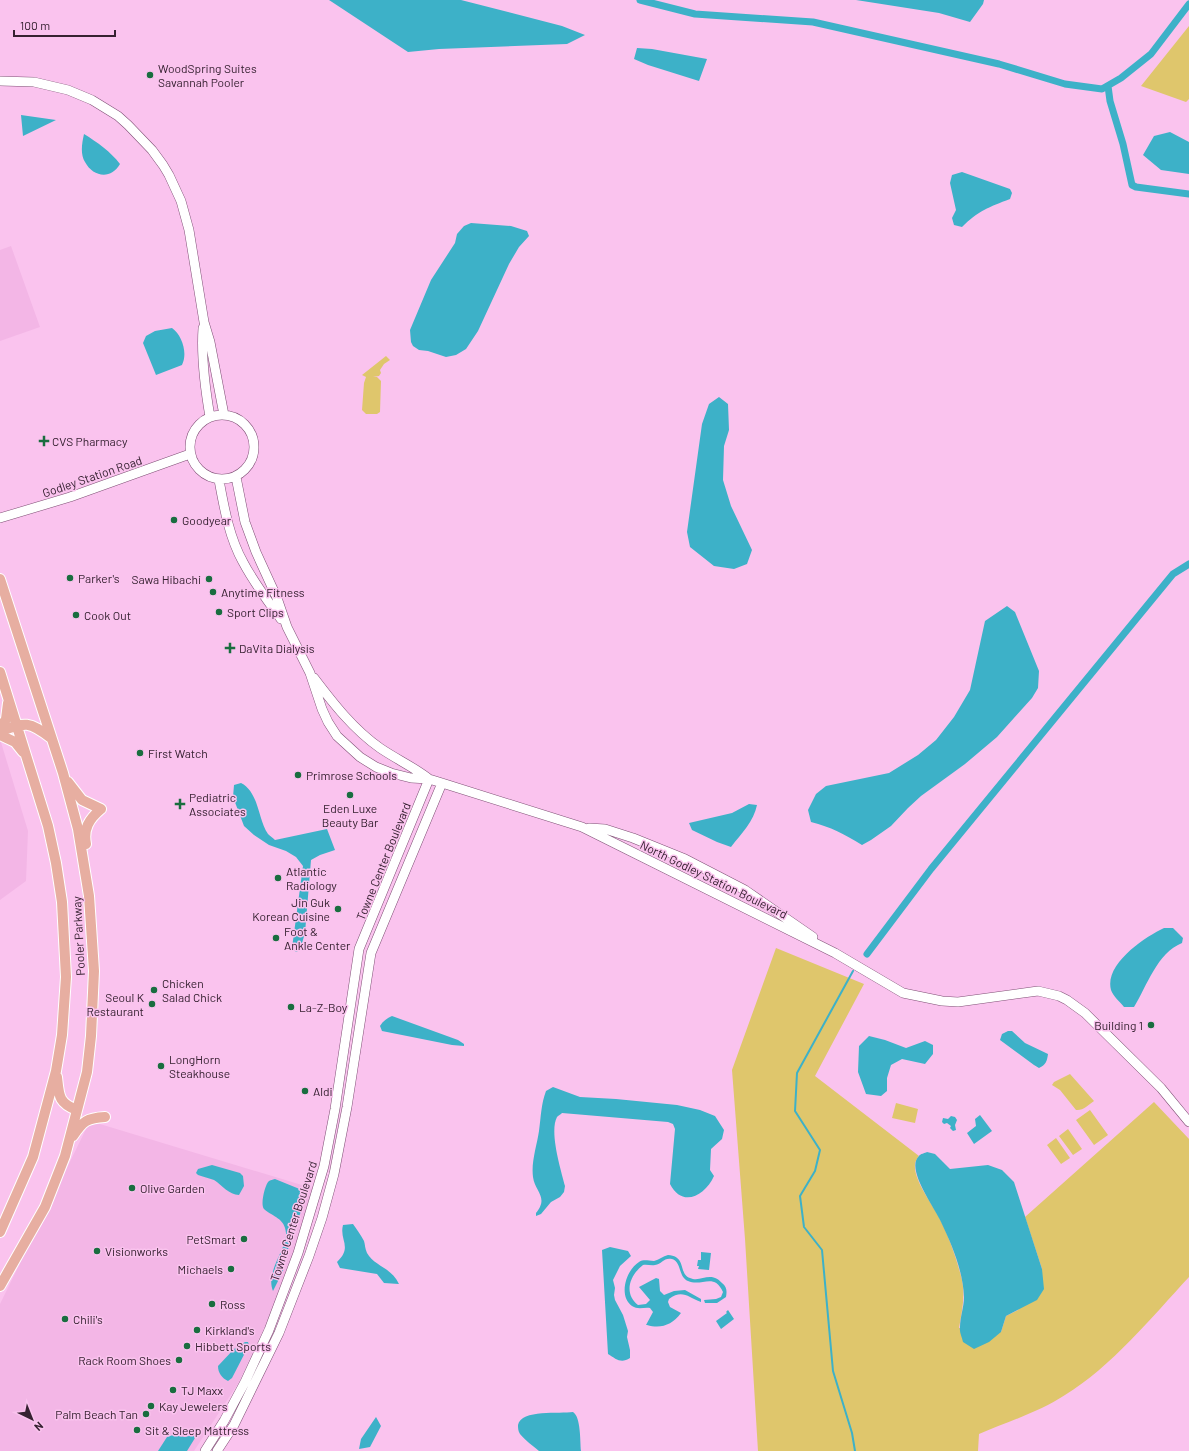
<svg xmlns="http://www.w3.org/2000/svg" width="1189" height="1451" viewBox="0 0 1189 1451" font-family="Barlow,sans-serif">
  <rect width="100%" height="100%" fill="#fac3ee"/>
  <path fill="#f3b6e6" d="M11,246L40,327L0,341V250Z
    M0,739L28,831L26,881L0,900Z
    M90,1121L315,1189L297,1244L275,1304L239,1382L194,1451H0V1304Z"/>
  <path fill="#dfc66c" d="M1189,26V99L1186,102L1141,86Z
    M386,356L390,360L384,364L380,370L381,373L379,376L373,377H377L381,381L380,412L377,414H366L362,410L364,383L366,377L362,375Z
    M776,948L864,984L815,1076L919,1156C917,1158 915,1162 915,1164C913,1180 933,1205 940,1219C949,1237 956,1257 961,1276C966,1294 962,1311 959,1328L1001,1332L1006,1316L1018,1310L1042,1269L1025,1217L1154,1102L1189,1139V1277C1152,1317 1111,1367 1065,1395C1039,1412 1007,1422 979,1434L978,1451H758L745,1239L732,1070Z
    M1070,1074L1094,1101C1088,1105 1083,1111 1076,1110L1060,1090L1052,1085L1054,1082Z
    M896,1103L918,1109L915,1123L892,1118Z
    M1090,1110L1108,1135L1094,1145L1076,1120Z
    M1068,1129L1082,1149L1073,1155L1059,1136Z
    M1056,1138L1070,1158L1061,1164L1047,1145Z"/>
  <path fill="#3db1c8" d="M329,0H461L562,26L585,35L567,44L439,49L408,52Z
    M856,0H984L983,4L970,22L939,13Z
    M637,48L652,49L707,59L699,81L648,65L634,59Z
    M21,115L56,120L23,136Z
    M1170,132L1189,142V174L1161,170L1143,155L1154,136Z
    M84,134C97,142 111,152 120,164C111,180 93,177 85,162C80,154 82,143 84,134Z
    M962,172L1010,189L1012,193L1010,199C989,207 978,211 962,227L954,225L952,218L956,210L950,183L952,175Z
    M471,223L511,226L527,231L529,236L519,247L509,264L478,331L466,349L456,355L446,357L428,351L419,350L413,346L411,342L410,330L431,280L455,243L457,234L464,226Z
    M172,328C182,335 188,353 182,365L156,375L143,343L146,336L155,331Z
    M719,397L728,404L729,430L724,446L723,480L731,506L752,550L747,564L734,569L714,566L690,547L687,532L702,424L709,404Z
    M1007,606L1015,612L1039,671L1038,688L1032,698L997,737L965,764L921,796L908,808L891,826L871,840L862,845C844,834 831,827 811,822L808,810L816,794L826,786L889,773L918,755L936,740L954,717L970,690L985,621Z
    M241,783C259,792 258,820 268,834C270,836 273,838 275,840L327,829L335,850L320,855L311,860L305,933L300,950L296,952L292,948L303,866L296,857L286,851L269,845L254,835L244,826L233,797L234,785Z
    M749,804L757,805C754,821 741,834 731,847L717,842L692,830L689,823L732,813Z
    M1164,928H1173L1183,938L1182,943C1157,953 1147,986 1134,1007H1124C1120,1002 1113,996 1111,990C1104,964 1145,937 1164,928Z
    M392,1016L458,1040L464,1044V1046L452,1045L382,1031L380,1026C383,1021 387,1018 392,1016Z
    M1008,1031H1012L1025,1043L1048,1054C1047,1061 1046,1065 1039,1068L1034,1065L1000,1040L1002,1034Z
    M869,1036L885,1040L906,1048L925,1041L933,1045V1054L925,1064L902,1059L891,1065L887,1078V1091L881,1096L866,1094L858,1072L859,1046Z
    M553,1087L580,1097L616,1099L677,1105L700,1110L715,1116L724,1130L722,1139L711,1149L710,1170L714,1176C705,1196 682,1208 670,1184L675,1129L673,1124L668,1122L562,1113C561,1114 558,1116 557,1117C549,1132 561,1170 565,1186L564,1192L560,1197L551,1202L541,1214L536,1216V1213C549,1197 535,1192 533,1177C531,1162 537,1145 539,1131C541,1117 541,1104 546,1091Z
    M980,1115L992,1131L974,1144L967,1133L976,1126L975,1119Z
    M951,1116L955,1117L957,1120L955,1125L956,1130L953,1131L950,1128L951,1126L947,1123L944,1124L942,1122L943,1118L948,1119Z
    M927,1152L935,1154L950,1169L988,1165L1002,1170L1014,1182L1042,1269L1044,1289L1037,1300L1006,1316L1001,1332L989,1342L974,1349L963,1342C962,1337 959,1332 960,1327C960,1317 964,1307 964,1297C963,1271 952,1245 941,1222C935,1208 905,1169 919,1156C920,1154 925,1153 927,1152Z
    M212,1165L240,1173L243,1176L244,1186L239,1195C229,1195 222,1185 214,1180C209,1178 203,1177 198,1175L196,1173L198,1169Z
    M275,1179L302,1190L304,1193L305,1198L291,1243L285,1255L283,1271L273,1291C265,1272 287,1249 286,1233C285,1218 273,1217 264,1209C260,1205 265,1184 269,1181C271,1180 274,1179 275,1179Z
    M353,1224C357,1230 361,1235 364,1241C365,1244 365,1249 367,1253C374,1266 391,1267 399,1284L384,1283L377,1274L340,1268L337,1262C353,1247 339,1240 343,1225Z
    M610,1247L628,1251L631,1256L620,1266L613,1280L615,1288L614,1295L615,1300L623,1315L628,1331L627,1337L630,1350V1358C621,1364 616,1359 608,1354L602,1250Z
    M701,1252L711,1253L709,1270L698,1269L699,1266H697L698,1260H701Z
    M668,1255C687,1256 678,1274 690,1278C701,1283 710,1270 722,1283C727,1287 727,1291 726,1297L717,1303H705L704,1300L716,1299L721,1297L723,1292C714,1272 702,1287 688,1281C678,1277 682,1262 672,1259C664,1257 662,1264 655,1265C651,1266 647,1264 643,1265C630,1275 623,1293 638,1305L646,1304L650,1300L639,1287L656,1278L659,1279L660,1291L664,1295L674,1291L685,1290L701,1299V1302C688,1297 682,1289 669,1299L668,1302L670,1307L681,1313C672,1325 661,1329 647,1325H646L653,1312L650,1308C644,1307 638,1310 632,1306C618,1296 626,1270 639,1262C644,1259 648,1261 654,1261C659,1260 663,1256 668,1255Z
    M728,1310L734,1319L721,1329L716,1321L727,1313L726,1312Z
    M245,1342H248L249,1345L232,1378L228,1381C222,1378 218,1373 218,1366L234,1349Z
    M573,1412C581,1417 580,1441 581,1451H539C533,1446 525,1440 520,1434C518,1431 518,1428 518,1425C521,1409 560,1414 573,1412Z
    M376,1417L381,1426L370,1447L359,1449L361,1439Z
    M173,1435L185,1437L193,1435L195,1438L187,1451H158L167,1437Z"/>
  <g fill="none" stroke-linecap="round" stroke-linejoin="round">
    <path stroke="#3db1c8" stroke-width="2" d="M853,971L797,1073L795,1111L820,1150L815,1171L800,1196L804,1227L822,1250L833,1371L852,1433L855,1451"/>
    <path stroke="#3db1c8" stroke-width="7" d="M640,0L695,14L813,22L999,64L1065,84L1102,89L1121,78L1151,54L1189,4
      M1108,86L1110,101L1123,144L1132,185L1136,187L1189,194
      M867,954L931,869L1173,574L1189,564"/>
    <g stroke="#7f4f75" stroke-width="10">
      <path id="secondary" d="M0,81L34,82L68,90L92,100L118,116L128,125L152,150L163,165L169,175L181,201L189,230L204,322L210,342L224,415
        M203,328C201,357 205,388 210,417
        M190 447a32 32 0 1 1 64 0a32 32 0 1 1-64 0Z
        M236,477L245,522L256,552L277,598L287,627L310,673L322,709L328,722L337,736L360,757L376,767L391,773L411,778L429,779L442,783L582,827L835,953L903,993L942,1001L958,1002L1038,991L1059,996L1067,1000L1085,1013L1161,1088L1189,1122
        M219,480C224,507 229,537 243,562C254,583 267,600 281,619
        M0,518L70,497L190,454
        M314,678C333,703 353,729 380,748C396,759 414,767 429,779
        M589,828L605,829L633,838L685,859L745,890L813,937
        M205,1451L224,1421L245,1382L269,1330L298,1253L324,1166L335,1109L359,949L429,779
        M217,1451L234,1425L279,1333L309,1256L322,1218L334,1174L347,1107L371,953L442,783"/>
    </g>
    <g stroke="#fff" stroke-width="12">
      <path id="primary" d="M0,579L63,773L78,829L89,896L94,971L91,1036L87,1072L65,1156L45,1207L0,1286
        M0,672L48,826L56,863L62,902L66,977L62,1035L56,1071L33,1157L0,1232
        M0,729L6,719L8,703
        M0,731C26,722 29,721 51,738
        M0,735L15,742L23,752
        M68,782L82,800L101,809C89,819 83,829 86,844
        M57,1077C59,1095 58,1103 77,1110
        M73,1136C83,1121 87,1118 105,1117"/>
    </g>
    <use href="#secondary" stroke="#fff" stroke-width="9"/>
    <use href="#primary" stroke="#e7aea1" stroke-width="10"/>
  </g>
  <g fill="#196d3f" stroke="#fac3ee" stroke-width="1.5">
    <circle cx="150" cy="75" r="4"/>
    <path d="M42 435h4v4h4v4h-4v4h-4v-4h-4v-4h4z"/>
    <circle cx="174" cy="520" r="4"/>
    <circle cx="70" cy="578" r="4"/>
    <circle cx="209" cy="579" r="4"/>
    <circle cx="213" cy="592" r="4"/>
    <circle cx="219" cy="612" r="4"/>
    <circle cx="76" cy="615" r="4"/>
    <path d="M228 642h4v4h4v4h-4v4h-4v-4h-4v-4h4z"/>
    <circle cx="140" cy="753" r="4"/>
    <circle cx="298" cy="775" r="4"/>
    <circle cx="350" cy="795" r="4"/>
    <path d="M178 798h4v4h4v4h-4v4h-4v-4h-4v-4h4z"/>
    <circle cx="278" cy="878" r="4"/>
    <circle cx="338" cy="909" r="4"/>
    <circle cx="276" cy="938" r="4"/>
    <circle cx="154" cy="990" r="4"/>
    <circle cx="152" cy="1004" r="4"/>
    <circle cx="291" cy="1007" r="4"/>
    <circle cx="1151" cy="1025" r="4"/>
    <circle cx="161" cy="1066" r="4"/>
    <circle cx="305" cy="1091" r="4"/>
    <circle cx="132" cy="1188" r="4"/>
    <circle cx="244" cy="1239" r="4"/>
    <circle cx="97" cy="1251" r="4"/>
    <circle cx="231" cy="1269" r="4"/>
    <circle cx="212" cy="1304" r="4"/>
    <circle cx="65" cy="1319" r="4"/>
    <circle cx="197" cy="1330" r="4"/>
    <circle cx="187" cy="1346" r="4"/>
    <circle cx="179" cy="1360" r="4"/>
    <circle cx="173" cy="1390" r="4"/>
    <circle cx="151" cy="1406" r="4"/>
    <circle cx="146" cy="1414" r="4"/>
    <circle cx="137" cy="1430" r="4"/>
  </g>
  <g text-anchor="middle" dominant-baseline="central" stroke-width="3" stroke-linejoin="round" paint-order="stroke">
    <g font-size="12" fill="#362131" stroke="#fac3ee" text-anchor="start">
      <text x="158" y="68">WoodSpring Suites<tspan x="158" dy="14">Savannah Pooler</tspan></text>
      <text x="52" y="441">CVS Pharmacy</text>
      <text x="182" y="520">Goodyear</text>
      <text x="78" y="578">Parker's</text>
      <text x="201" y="579" text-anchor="end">Sawa Hibachi</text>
      <text x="221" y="592">Anytime Fitness</text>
      <text x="227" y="612">Sport Clips</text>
      <text x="84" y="615">Cook Out</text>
      <text x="239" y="648">DaVita Dialysis</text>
      <text x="148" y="753">First Watch</text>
      <text x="306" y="775">Primrose Schools</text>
      <text x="189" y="797">Pediatric<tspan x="189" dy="14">Associates</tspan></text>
      <text x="350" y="808" text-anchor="middle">Eden Luxe<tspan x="350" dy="14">Beauty Bar</tspan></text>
      <text x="286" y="871">Atlantic<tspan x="286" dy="14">Radiology</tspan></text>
      <text x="330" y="902" text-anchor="end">Jin Guk<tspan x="330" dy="14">Korean Cuisine</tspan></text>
      <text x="284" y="931">Foot &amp;<tspan x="284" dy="14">Ankle Center</tspan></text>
      <text x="162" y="983">Chicken<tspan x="162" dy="14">Salad Chick</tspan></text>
      <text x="144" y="997" text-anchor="end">Seoul K<tspan x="144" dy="14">Restaurant</tspan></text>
      <text x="299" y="1007">La-Z-Boy</text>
      <text x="1143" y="1025" text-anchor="end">Building 1</text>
      <text x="169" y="1059">LongHorn<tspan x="169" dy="14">Steakhouse</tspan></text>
      <text x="313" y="1091">Aldi</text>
      <text x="140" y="1188">Olive Garden</text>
      <text x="236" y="1239" text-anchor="end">PetSmart</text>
      <text x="105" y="1251">Visionworks</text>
      <text x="223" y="1269" text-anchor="end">Michaels</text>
      <text x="220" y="1304">Ross</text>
      <text x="73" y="1319">Chili's</text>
      <text x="205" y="1330">Kirkland's</text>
      <text x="195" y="1346">Hibbett Sports</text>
      <text x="171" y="1360" text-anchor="end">Rack Room Shoes</text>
      <text x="181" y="1390">TJ Maxx</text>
      <text x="159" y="1406">Kay Jewelers</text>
      <text x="138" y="1414" text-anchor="end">Palm Beach Tan</text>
      <text x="145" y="1430">Sit &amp; Sleep Mattress</text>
    </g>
    <g font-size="12" fill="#362131" stroke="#fac3ee">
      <text transform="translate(92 476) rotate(-19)">Godley Station Road</text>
      <text transform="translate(383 861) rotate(-68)">Towne Center Boulevard</text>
      <text transform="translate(714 879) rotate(26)">North Godley Station Boulevard</text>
      <text transform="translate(78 936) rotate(-93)">Pooler Parkway</text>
      <text transform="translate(293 1221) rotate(-72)">Towne Center Boulevard</text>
    </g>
  </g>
  <g transform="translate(32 1419) rotate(137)" stroke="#fac3ee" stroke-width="3" paint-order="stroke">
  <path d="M0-3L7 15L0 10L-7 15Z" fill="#362131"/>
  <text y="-6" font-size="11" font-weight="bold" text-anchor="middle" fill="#362131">N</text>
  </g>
  <path d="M14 30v6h101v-6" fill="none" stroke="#362131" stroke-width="2"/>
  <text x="20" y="30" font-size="12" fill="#362131" stroke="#fac3ee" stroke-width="3" paint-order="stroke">100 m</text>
</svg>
